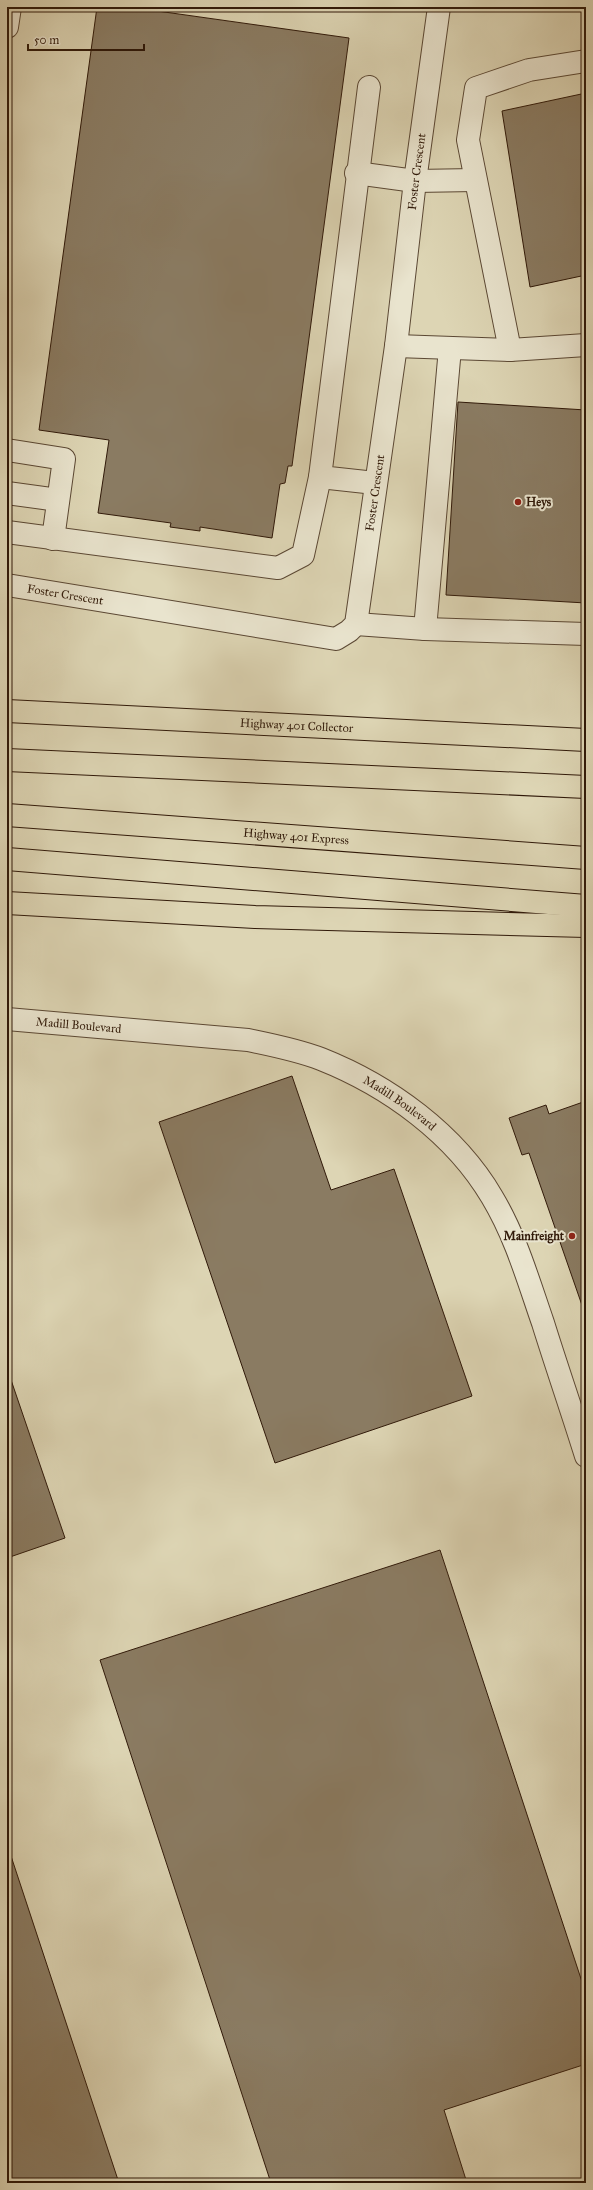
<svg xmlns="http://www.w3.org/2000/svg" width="593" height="2190" viewBox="0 0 593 2190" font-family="'IM FELL Great Primer',serif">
  <rect width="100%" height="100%" fill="#ddd5b4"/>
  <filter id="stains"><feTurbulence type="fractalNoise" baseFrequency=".005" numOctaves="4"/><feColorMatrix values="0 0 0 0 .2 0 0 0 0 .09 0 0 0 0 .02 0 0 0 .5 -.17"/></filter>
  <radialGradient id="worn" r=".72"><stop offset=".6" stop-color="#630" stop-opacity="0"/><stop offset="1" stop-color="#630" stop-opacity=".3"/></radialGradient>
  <path fill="#8a7b62" stroke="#301909" d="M97,7H129L349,38L292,466H288L285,483L280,484L272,538L200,527V531L170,527L171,523L98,513L109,440L39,430Z
    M586,93V275L530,287L502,111Z
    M458,402L586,410V603L446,595Z
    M292,1076L331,1190L394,1169L472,1396L275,1463L159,1122Z
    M586,1101V1311H584L529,1153L522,1155L509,1118L546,1105L549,1114Z
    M9,1374L65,1538L7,1558V1375Z
    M440,1550L586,1994V2064L444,2110L467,2183H271L100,1660Z
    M7,1850H9L119,2183H7Z"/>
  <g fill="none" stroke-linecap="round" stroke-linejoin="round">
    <g stroke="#5b4834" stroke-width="24">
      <g id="minor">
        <path d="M7,27L10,7"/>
        <path d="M369,87L320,477L375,483"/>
        <path d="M356,173L415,181L475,180"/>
        <path d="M396,346L510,350L586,345"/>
        <path d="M510,350L468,140L476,88L529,70L586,61"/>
        <path d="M7,450L64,459L53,539"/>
        <path d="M7,493L58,500"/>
        <path d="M7,532L278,568L303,555L320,477"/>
        <path id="s1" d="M7,585L336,639L349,631L356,624L396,346L415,181L439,7"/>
        <path d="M356,624L425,629L450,348"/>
        <path d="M425,629L586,634"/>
        <path id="s2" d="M7,1019L248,1040C272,1045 298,1050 321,1059C389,1086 455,1134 492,1197C516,1237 528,1280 543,1323C557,1368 572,1411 586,1456"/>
      </g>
    </g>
    <g stroke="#301909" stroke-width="24">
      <g id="highway">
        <path id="s3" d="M7,711L586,740"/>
        <path d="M7,760L586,787"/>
        <path id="s4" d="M7,815L586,858"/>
        <path d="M7,859L586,906"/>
        <path d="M7,903L255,917L586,926"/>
      </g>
    </g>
    <use href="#minor" stroke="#e9e4ce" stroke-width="22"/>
    <use href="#highway" stroke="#ddd5b4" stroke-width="22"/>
  </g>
  <g fill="#8f2418" stroke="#e9e4ce" stroke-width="1.5">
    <circle cx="518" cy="502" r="4"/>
    <circle cx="572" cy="1236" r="4"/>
  </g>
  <g text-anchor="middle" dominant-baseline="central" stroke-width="4" stroke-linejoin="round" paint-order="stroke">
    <g font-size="12" fill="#301909" stroke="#e9e4ce">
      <text stroke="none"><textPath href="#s1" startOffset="815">Foster Crescent</textPath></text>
      <text stroke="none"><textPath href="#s1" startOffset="491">Foster Crescent</textPath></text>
      <text stroke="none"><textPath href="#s1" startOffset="59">Foster Crescent</textPath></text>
      <text stroke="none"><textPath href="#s3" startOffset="290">Highway 401 Collector</textPath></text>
      <text stroke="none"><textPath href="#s4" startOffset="290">Highway 401 Express</textPath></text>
      <text stroke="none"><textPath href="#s2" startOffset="72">Madill Boulevard</textPath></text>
      <text stroke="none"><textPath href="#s2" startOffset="408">Madill Boulevard</textPath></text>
    </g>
    <g font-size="12" font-weight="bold" fill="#301909" stroke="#e9e4ce" text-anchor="start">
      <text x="526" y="502">Heys</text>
      <text x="564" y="1236" text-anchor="end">Mainfreight</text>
    </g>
  </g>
  <rect width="593" height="2190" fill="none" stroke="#ddd5b4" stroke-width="24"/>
  <rect x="8" y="8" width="577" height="2174" fill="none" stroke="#301909" stroke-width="2"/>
  <rect x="12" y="12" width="569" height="2166" fill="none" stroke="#301909"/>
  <path d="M28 44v6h116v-6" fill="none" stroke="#301909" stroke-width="2"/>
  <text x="34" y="44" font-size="12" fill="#301909" stroke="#e9e4ce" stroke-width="3" paint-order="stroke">50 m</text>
  <rect width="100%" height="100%" filter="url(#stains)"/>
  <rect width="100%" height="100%" fill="url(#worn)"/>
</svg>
